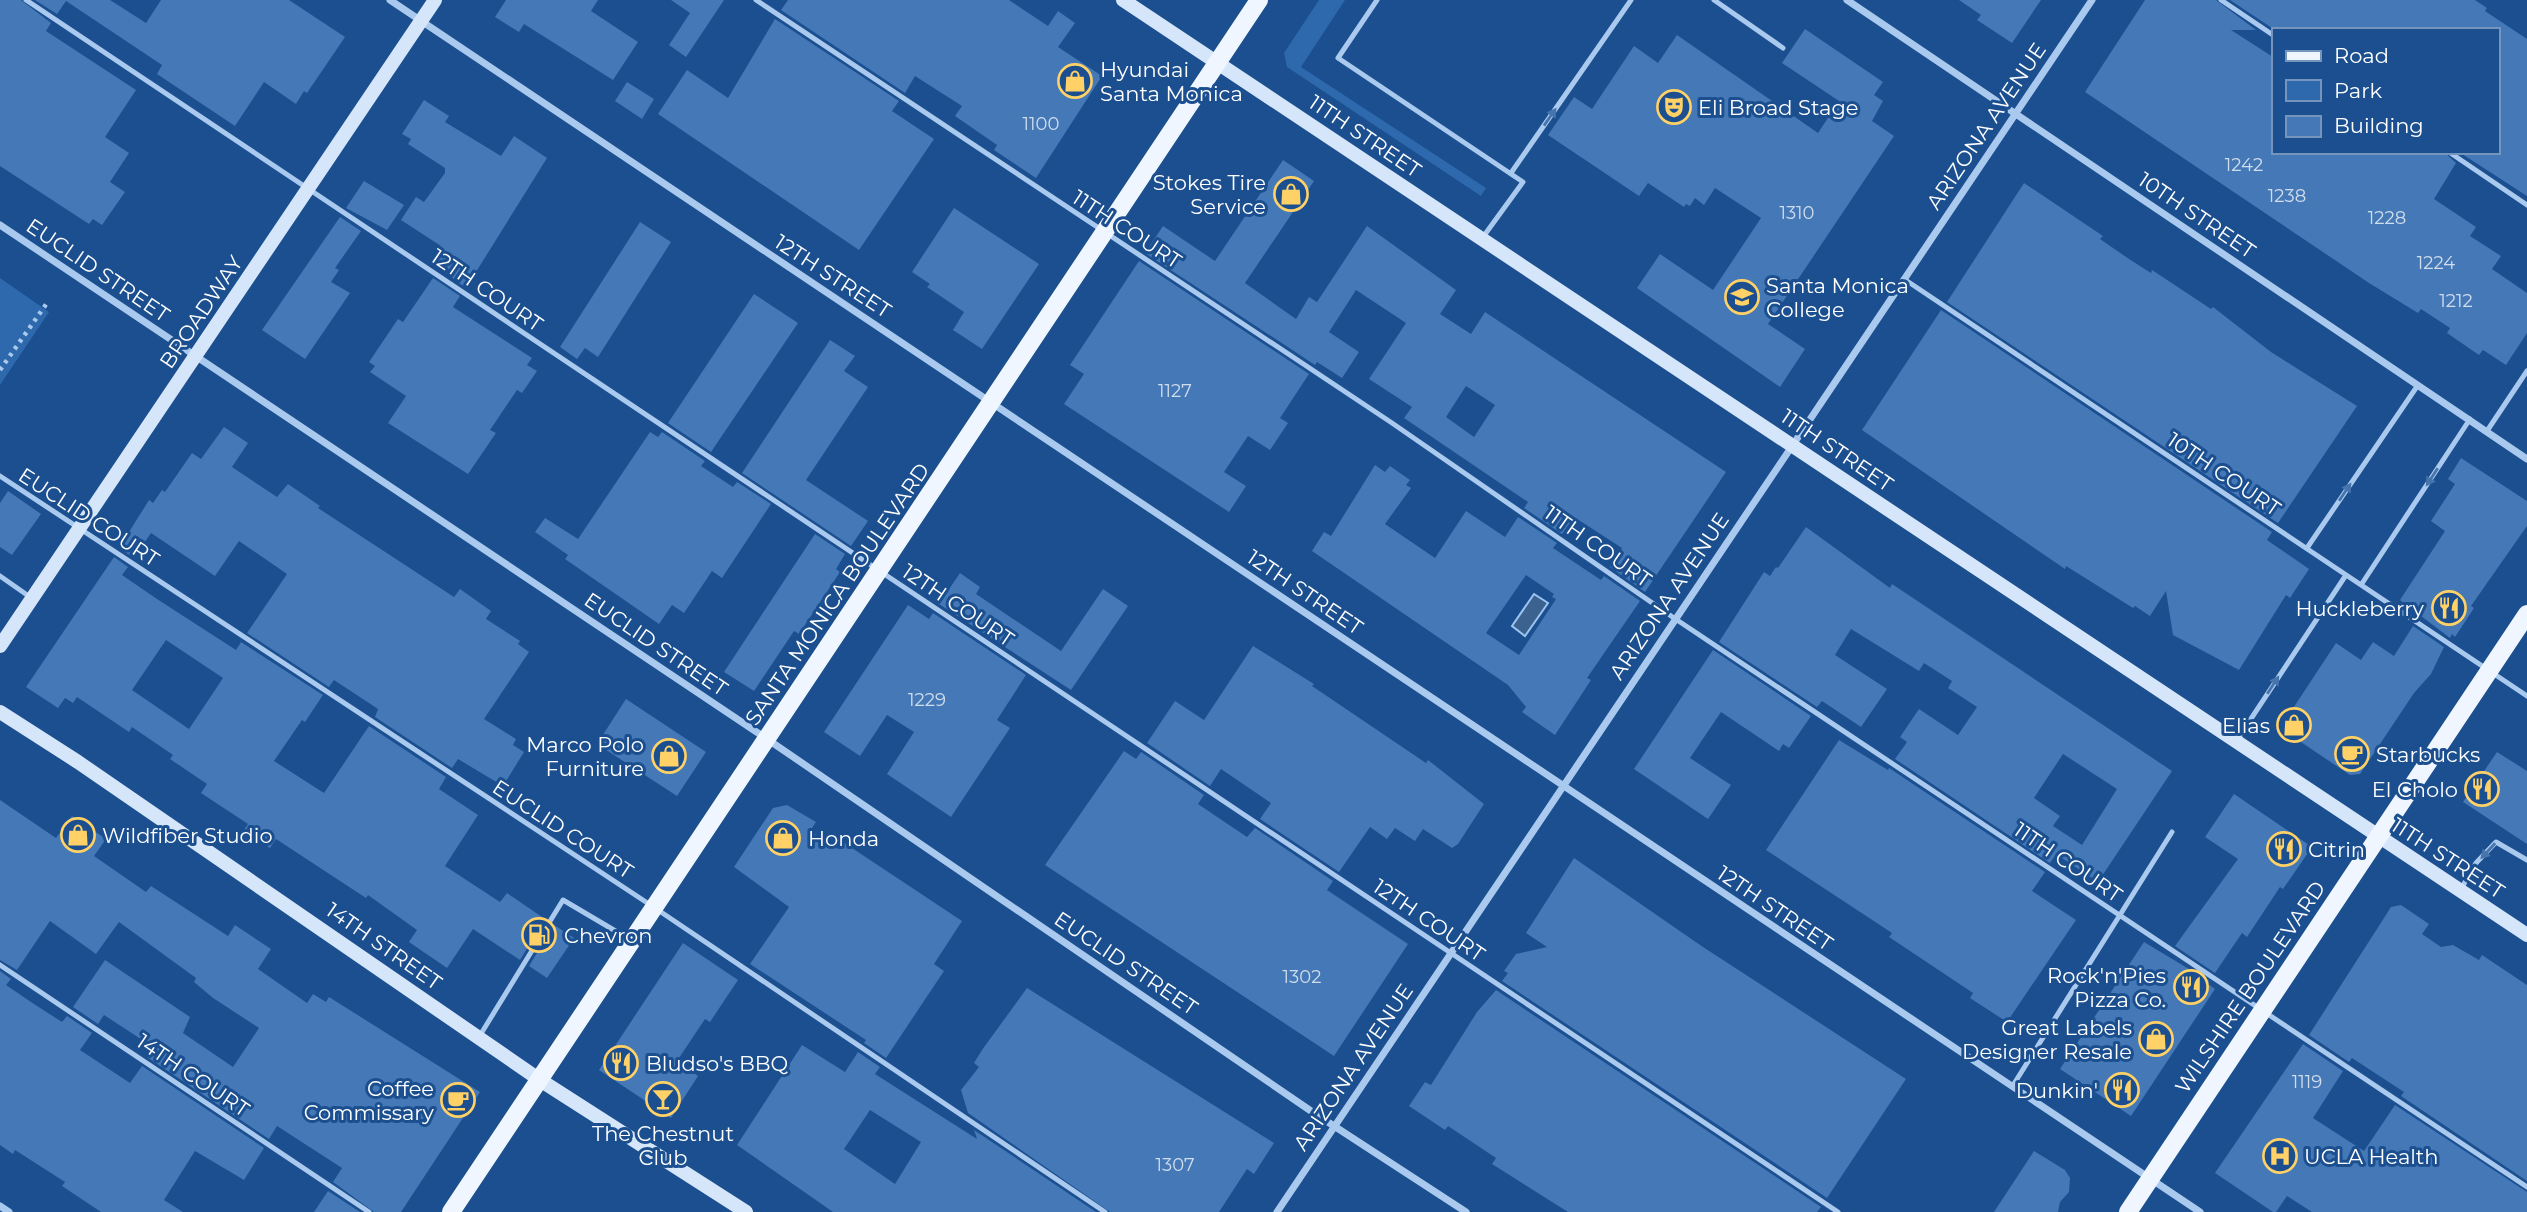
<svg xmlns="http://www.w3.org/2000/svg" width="2527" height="1212" viewBox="0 0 2527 1212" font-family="Montserrat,sans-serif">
  <rect width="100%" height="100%" fill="#1b4f8f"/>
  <path fill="#2e69ad" d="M1319,0H1345L1301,67L1486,188L1481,196L1287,67L1284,53Z
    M0,278L49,312L0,385Z"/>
  <path fill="#3c6290" stroke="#9cc4f0" stroke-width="2" d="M1534,594L1548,603L1525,636L1512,626Z"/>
  <path fill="#4478b7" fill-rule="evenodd" d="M0,0H21L51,23L46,31L136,90L105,137L129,153L110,182L125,192L102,225L93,219L89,224L0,166Z
    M35,0H110L146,23L161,0H289L345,37L307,93L304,91L296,104L264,82L235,126L157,74L162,65L66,1L57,14Z
    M506,0H598L591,11L638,42L613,80L524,24L519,32L495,17Z
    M671,0H724L686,57L669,45L690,13Z
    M788,0H1009L1048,26L1058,11L1075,23L1058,47L1102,76L1036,178L994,150L997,145L955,116L962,106L915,76L905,93L781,10Z
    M1959,0H2041L2012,43L1977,20L1981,15Z
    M2145,0H2216L2256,30H2231L2273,57V152H2444L2456,163L2434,199L2476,227L2470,236L2501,256L2492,269L2527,293V333L2506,365L2483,350L2479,355L2447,333L2450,328L2421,309L2418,313L2369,283L2085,92Z
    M2230,0H2475L2487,8L2485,11L2527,39V196L2459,152H2497V30H2275Z
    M775,19L899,101L892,111L934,139L859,250L658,114L687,70L728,98Z
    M1805,29L1883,82L1874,95L1883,101L1872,121L1894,136L1768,324L1805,349L1780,387L1637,288L1660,254L1713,290L1761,218L1715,188L1704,205L1695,198L1690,206L1686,204L1684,207L1648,183L1639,196L1548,135L1574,97L1592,109L1634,46L1658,63L1677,35L1818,133L1839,101L1782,63Z
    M627,82L654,99L642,119L615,101Z
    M424,100L449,116L445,122L501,156L514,136L547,158L466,288L430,261L441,246L401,220L416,197L424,202L445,173V168L408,144L411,139L402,134Z
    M1283,160L1314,181L1245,283L1296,319L1309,297L1317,302L1367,226L1456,290L1440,314L1471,334L1485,312L1726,472L1645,592L1610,567L1622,548L1574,517L1562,534L1524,508L1528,502L1404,418L1412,407L1369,379L1406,323L1356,290L1329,332L1359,352L1342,378L1317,362L1315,365L1145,253L1163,226L1215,261ZM1466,386L1495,405L1474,437L1446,417Z
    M364,181L404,205L387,230L346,208Z
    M2024,183L2103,236L2100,239L2129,259L2151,273L2152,270L2211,309L2213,307L2271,352L2357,406L2278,523L1947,302Z
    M954,208L1039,264L982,349L953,330L964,312L927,287L930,284L912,272Z
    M340,217L361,231L335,268L339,270L331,282L350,293L305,359L262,330Z
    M640,222L671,242L598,357L585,348L577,359L560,347Z
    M1139,261L1309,374L1280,418L1288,423L1270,450L1248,436L1224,472L1246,486L1229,512L1064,404L1084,374L1070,365Z
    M433,278L460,296L453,307L532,358L527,365L537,371L522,393L517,390L490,430L496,433L468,474L388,423L406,396L370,372L375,366L369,362L398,319L403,322Z
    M754,294L798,323L711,452L668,423Z
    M1941,310L2272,532L2267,540L2309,569L2290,598L2286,595L2239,670L2173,635L2166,591L2150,616L2135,606L2133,608L2066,566L2065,569L1862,430Z
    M830,340L855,356L844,371L868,387L806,480L868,521L851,546L742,473Z
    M224,427L248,443L232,467L277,497L288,484L320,506L318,508L454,597L460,589L491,611L486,619L520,641L518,644L529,652L484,719L516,739L513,745L524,752L503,786L458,759L452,768L375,717L378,709L334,680L329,687L247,633L287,574L239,541L215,576L151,533L134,558L119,548L149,500L153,503L162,490L165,492L192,453L201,459Z
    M650,432L658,437L662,432L705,461L701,466L733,487L737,482L771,504L722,578L712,571L684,613L672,605L659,624L565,559L568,555L535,532L545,518L578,539Z
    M2461,458L2527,501V526L2471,606L2474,608L2455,637L2452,634L2450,638L2400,600L2445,531L2431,521L2455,484L2448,479Z
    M1375,465L1385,472L1390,466L1410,480L1406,485L1411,488L1385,524L1435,558L1466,511L1505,537L1518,517L1557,543L1553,548L1601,580L1604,576L1640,601L1587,678L1591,680L1555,735L1522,712L1526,707L1508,685L1312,551L1324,532L1331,536ZM1526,575L1554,594L1552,597L1556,599L1519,655L1486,633Z
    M8,491L41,514L12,555L0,547V503Z
    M1806,527L1890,588L1892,584L2172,771L2098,882L2056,854L2050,863L1895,759L1907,742L1900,737L1919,709L1958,735L1977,707L1948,688L1952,681L1924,663L1919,671L1851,629L1835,655L1887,689L1861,727L1822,701L1817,707L1719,642L1764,572L1770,576L1776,567L1778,568ZM2063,754L2117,789L2082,845L2053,826L2060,816L2034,798Z
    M815,534L845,554L836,569L840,572L799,634L794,631L754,691L724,672Z
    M114,557L128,567L122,575L157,599L236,650L241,642L323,695L305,722L302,720L274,761L324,793L369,726L446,777L439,789L478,815L445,866L500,902L507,893L545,919L520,960L473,929L447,968L409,942L417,930L368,895L366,898L276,839L270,848L243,831L248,824L201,793L207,784L170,759L173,755L132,727L129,732L77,697L73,703L65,698L58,708L26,687ZM166,640L223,678L189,729L132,690Z
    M960,573L980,587L976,594L1061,651L1103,589L1128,606L1071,690L939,604Z
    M908,605L929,619L933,613L1026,675L997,720L1010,728L951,817L887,774L914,732L887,715L860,756L824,732Z
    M2413,626L2444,647L2431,674L2414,693L2360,774L2350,775L2280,728L2336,643L2361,660L2373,642L2394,656Z
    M1253,646L1314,684L1312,686L1426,763L1428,760L1484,804L1458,844L1452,848L1423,829L1415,841L1395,828L1387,839L1370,827L1339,872L1260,819L1271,803L1221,769L1210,786L1147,743L1175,701L1204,720Z
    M1713,650L1811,716L1789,748L1783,744L1779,751L1721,712L1690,758L1731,785L1708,819L1634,769Z
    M626,699L706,752L677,796L597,744Z
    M1839,740L1888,770L1889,768L2045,872L2032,891L2076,920L2007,1022L1970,998L1973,993L1889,937L1892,933L1766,850Z
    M1124,751L1136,759L1141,752L1204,795L1198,804L1247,837L1255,828L1333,881L1327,890L1408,944L1334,1056L1045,865Z
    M2497,752L2527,771V844L2463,802Z
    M2234,794L2312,847L2283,889L2280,887L2247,937L2242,933L2215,973L2175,946L2238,859L2205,837Z
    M0,800L56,838L72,816L106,839L94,856L146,892L151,886L228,936L235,925L271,949L258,969L307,1003L313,994L326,1002L329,997L480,1092L401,1212H374L333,1182L342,1168L277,1126L269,1139L147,1057L153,1047L104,1015L98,1024L73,1007L105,960L190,1017L183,1033L233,1067L259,1028L213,998L194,982L196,978L119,922L96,954L50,921L17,970L0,960Z
    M787,805L816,822L810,831L838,849L843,842L962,921L934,964L944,971L886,1058L864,1043L866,1040L750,964L789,907L734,867L773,808Z
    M1574,858L1703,947L1906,1079L1827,1198L1502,981L1508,973L1504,971L1516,954L1547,947L1526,933Z
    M2401,905L2429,924L2422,934L2441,947L2453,945L2479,960L2482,955L2527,985V1181L2401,1096L2404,1092L2352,1058L2349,1062L2309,1035L2391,907Z
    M554,925L574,938L547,978L529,966Z
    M2144,942L2209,981L2208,984L2215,989L2131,1116L2060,1069Z
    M683,943L738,980L710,1022L705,1019L677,1061L698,1076L671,1118L599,1070Z
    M0,971L11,979L6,985L34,1004L62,1022L67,1016L92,1033L80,1050L130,1083L142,1066L264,1148L244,1180L195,1151L164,1200L183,1212H101L62,1186L65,1182L15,1150L13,1154L0,1145Z
    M1027,988L1274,1143L1254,1174L1247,1169L1219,1212H1110L968,1113L961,1090L979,1067L974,1063L982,1050Z
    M1496,990L1821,1207L1817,1212H1568L1492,1164L1496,1158L1448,1126L1445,1130L1409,1106L1425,1082L1431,1085L1477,1012Z
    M2303,1044L2343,1071L2313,1118L2364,1151L2395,1105L2527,1192V1212H2312L2287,1196L2276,1212H2273L2215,1173Z
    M802,1045L845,1072L858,1052L880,1067L875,1074L977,1139L974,1130L1096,1212H833L737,1145ZM870,1110L921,1142L895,1184L844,1149Z
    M2034,1151L2065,1170L2070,1178L2069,1192L2060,1202L2058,1212H1994Z
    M328,1191L360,1212H314Z"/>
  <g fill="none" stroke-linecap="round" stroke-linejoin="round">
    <path stroke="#a9c9ee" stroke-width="4.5" stroke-dasharray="3.5 5" stroke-linecap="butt" d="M0,370L47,303"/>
    <path stroke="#a9c9ee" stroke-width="5" d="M26,0L1838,1212
      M756,0L1392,423L1674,618L2527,1187
      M1377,0L1338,58L1523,182L1483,237
      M1714,0L1783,48
      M2221,0L2273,35
      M2449,152L2527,205
      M1511,173L1631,0
      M1904,279L2527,696
      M2487,431L2527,371
      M0,476L655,908L1105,1212
      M2307,548L2418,385
      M0,576L30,597
      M2361,585L2470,419
      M2237,740L2346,575
      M2461,889L2476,863L2496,842L2527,860
      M0,965L369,1212
      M479,1037L563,900L629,939
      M2012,1087L2172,832"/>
    <path stroke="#a9c9ee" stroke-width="7" d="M390,0L2200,1212
      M1847,0L2527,459
      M0,225L767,739L1311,1111L1466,1212
      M0,1206L9,1212
      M1277,1212L2092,0"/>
    <path stroke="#d6e6fa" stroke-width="14" d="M1123,0L2527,935
      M0,646L435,0
      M0,712L78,762L540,1080L746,1212"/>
    <path stroke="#f0f6ff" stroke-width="18" d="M451,1212L1259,0
      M2128,1212L2527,614"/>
  </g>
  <defs><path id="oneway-solid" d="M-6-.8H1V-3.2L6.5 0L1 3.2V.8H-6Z" transform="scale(1.75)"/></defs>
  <g fill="#4674ac">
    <use href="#oneway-solid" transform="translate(1550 117) rotate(-55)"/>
    <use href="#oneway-solid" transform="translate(2432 477) rotate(123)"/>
    <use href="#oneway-solid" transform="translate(2345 492) rotate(-56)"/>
    <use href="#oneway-solid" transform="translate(2273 685) rotate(-57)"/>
    <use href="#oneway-solid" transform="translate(2488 851) rotate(133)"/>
  </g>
  <defs>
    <g id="shop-ring" transform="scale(1.75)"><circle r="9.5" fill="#1b4f8f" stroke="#ffd166" stroke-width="1.5"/><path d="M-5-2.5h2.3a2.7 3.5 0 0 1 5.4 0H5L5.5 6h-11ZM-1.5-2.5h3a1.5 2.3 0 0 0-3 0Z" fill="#ffd166"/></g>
    <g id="theatre-ring" transform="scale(1.75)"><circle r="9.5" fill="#1b4f8f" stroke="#ffd166" stroke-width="1.5"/><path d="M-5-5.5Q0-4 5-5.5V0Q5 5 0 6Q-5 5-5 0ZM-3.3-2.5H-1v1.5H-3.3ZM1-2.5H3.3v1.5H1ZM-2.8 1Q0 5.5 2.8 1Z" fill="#ffd166"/></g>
    <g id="university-ring" transform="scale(1.75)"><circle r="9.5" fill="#1b4f8f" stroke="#ffd166" stroke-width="1.5"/><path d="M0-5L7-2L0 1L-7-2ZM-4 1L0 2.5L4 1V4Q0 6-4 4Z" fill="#ffd166"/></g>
    <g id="restaurant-ring" transform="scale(1.75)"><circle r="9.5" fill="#1b4f8f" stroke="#ffd166" stroke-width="1.5"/><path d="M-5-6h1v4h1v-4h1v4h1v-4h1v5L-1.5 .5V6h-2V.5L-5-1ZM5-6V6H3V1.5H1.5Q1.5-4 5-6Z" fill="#ffd166"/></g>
    <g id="cafe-ring" transform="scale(1.75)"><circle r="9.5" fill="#1b4f8f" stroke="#ffd166" stroke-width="1.5"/><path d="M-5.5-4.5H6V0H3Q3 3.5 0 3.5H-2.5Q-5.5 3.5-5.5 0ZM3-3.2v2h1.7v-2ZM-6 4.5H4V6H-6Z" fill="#ffd166"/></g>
    <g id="fuel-ring" transform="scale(1.75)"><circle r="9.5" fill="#1b4f8f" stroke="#ffd166" stroke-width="1.5"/><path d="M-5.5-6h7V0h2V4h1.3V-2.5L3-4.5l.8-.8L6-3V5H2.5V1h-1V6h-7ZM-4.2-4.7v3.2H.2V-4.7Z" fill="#ffd166"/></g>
    <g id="bar-ring" transform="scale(1.75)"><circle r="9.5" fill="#1b4f8f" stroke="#ffd166" stroke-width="1.5"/><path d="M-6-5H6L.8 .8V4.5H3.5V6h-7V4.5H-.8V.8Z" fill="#ffd166"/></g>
    <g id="hospital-ring" transform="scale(1.75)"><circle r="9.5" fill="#1b4f8f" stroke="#ffd166" stroke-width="1.5"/><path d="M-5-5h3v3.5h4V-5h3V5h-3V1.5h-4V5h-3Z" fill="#ffd166"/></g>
  </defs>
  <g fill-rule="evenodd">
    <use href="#shop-ring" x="1075" y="81"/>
    <use href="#theatre-ring" x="1674" y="107"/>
    <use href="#shop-ring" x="1291" y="194"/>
    <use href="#university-ring" x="1742" y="297"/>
    <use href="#restaurant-ring" x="2449" y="608"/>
    <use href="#shop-ring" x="2294" y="725"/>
    <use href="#cafe-ring" x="2352" y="754"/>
    <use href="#shop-ring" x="669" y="756"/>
    <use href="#restaurant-ring" x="2482" y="789"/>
    <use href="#shop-ring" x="78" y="835"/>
    <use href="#shop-ring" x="783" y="838"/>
    <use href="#restaurant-ring" x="2284" y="849"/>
    <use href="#fuel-ring" x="539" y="935"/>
    <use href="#restaurant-ring" x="2191" y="987"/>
    <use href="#shop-ring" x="2156" y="1039"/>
    <use href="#restaurant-ring" x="621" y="1063"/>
    <use href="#restaurant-ring" x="2122" y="1090"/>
    <use href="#bar-ring" x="663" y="1099"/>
    <use href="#cafe-ring" x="458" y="1100"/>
    <use href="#hospital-ring" x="2280" y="1156"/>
  </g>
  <g text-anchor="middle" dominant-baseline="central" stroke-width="6" stroke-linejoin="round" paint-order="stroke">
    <g font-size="18" fill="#d0dded">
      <text x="1041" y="124">1100</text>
      <text x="2244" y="165">1242</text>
      <text x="2287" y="196">1238</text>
      <text x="1797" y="213">1310</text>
      <text x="2387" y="218">1228</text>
      <text x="2436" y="263">1224</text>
      <text x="2456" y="301">1212</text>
      <text x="1175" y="391">1127</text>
      <text x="927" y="700">1229</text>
      <text x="1302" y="977">1302</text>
      <text x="2307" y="1082">1119</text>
      <text x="1175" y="1165">1307</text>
    </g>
    <g font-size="21" fill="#fff" stroke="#1b4f8f" text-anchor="start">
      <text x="1100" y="69">Hyundai<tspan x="1100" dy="24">Santa Monica</tspan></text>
      <text x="1698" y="107">Eli Broad Stage</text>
      <text x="1266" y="182" text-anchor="end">Stokes Tire<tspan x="1266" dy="24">Service</tspan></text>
      <text x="1766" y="285">Santa Monica<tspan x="1766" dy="24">College</tspan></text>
      <text x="2424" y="608" text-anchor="end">Huckleberry</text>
      <text x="2270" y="725" text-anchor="end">Elias</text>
      <text x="644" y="744" text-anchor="end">Marco Polo<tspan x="644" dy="24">Furniture</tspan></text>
      <text x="2376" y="754">Starbucks</text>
      <text x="2458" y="789" text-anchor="end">El Cholo</text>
      <text x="102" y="835">Wildfiber Studio</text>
      <text x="808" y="838">Honda</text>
      <text x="2308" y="849">Citrin</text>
      <text x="564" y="935">Chevron</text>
      <text x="2166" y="975" text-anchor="end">Rock'n'Pies<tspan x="2166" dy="24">Pizza Co.</tspan></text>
      <text x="2132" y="1027" text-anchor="end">Great Labels<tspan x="2132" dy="24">Designer Resale</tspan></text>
      <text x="646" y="1063">Bludso's BBQ</text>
      <text x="434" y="1088" text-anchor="end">Coffee<tspan x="434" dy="24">Commissary</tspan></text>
      <text x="2098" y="1090" text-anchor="end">Dunkin'</text>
      <text x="663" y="1133" text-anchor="middle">The Chestnut<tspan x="663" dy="24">Club</tspan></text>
      <text x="2304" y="1156">UCLA Health</text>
    </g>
    <g font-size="21" fill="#fff" stroke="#1b4f8f">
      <text transform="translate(1986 126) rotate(-56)">ARIZONA AVENUE</text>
      <text transform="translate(1365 136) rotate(34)">11TH STREET</text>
      <text transform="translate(2197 215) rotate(34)">10TH STREET</text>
      <text transform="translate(1127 229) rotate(33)">11TH COURT</text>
      <text transform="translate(98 270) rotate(34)">EUCLID STREET</text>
      <text transform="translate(833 276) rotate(33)">12TH STREET</text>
      <text transform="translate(487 290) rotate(34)">12TH COURT</text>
      <text transform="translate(201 312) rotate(-56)">BROADWAY</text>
      <text transform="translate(1837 450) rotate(34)">11TH STREET</text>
      <text transform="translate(2224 474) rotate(34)">10TH COURT</text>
      <text transform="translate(89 517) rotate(33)">EUCLID COURT</text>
      <text transform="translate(1598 546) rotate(35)">11TH COURT</text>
      <text transform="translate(1305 592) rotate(34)">12TH STREET</text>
      <text transform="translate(837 594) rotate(-56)">SANTA MONICA BOULEVARD</text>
      <text transform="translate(1669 596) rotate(-56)">ARIZONA AVENUE</text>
      <text transform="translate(958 605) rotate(34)">12TH COURT</text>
      <text transform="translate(656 644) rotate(34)">EUCLID STREET</text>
      <text transform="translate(563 829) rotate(33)">EUCLID COURT</text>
      <text transform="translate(2448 858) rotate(33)">11TH STREET</text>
      <text transform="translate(2068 862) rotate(34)">11TH COURT</text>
      <text transform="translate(1775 908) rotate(34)">12TH STREET</text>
      <text transform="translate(1429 920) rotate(34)">12TH COURT</text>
      <text transform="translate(384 946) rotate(35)">14TH STREET</text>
      <text transform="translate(1126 963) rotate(34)">EUCLID STREET</text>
      <text transform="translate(2250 987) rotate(-56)">WILSHIRE BOULEVARD</text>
      <text transform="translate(1353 1067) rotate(-56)">ARIZONA AVENUE</text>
      <text transform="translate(193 1075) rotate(34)">14TH COURT</text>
    </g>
  </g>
  <rect x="2272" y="28" width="228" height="126" fill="#1b4f8f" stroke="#7695bc" stroke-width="2"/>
  <rect x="2286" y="51" width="35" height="10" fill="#f0f6ff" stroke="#7695bc" stroke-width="2"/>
  <text x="2334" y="63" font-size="21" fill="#ffffff">Road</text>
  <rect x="2286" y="80" width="35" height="21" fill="#2e69ad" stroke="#7695bc" stroke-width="2"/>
  <text x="2334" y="98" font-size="21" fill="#ffffff">Park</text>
  <rect x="2286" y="116" width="35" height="21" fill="#4478b7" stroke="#7695bc" stroke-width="2"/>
  <text x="2334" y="133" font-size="21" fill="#ffffff">Building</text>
</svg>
